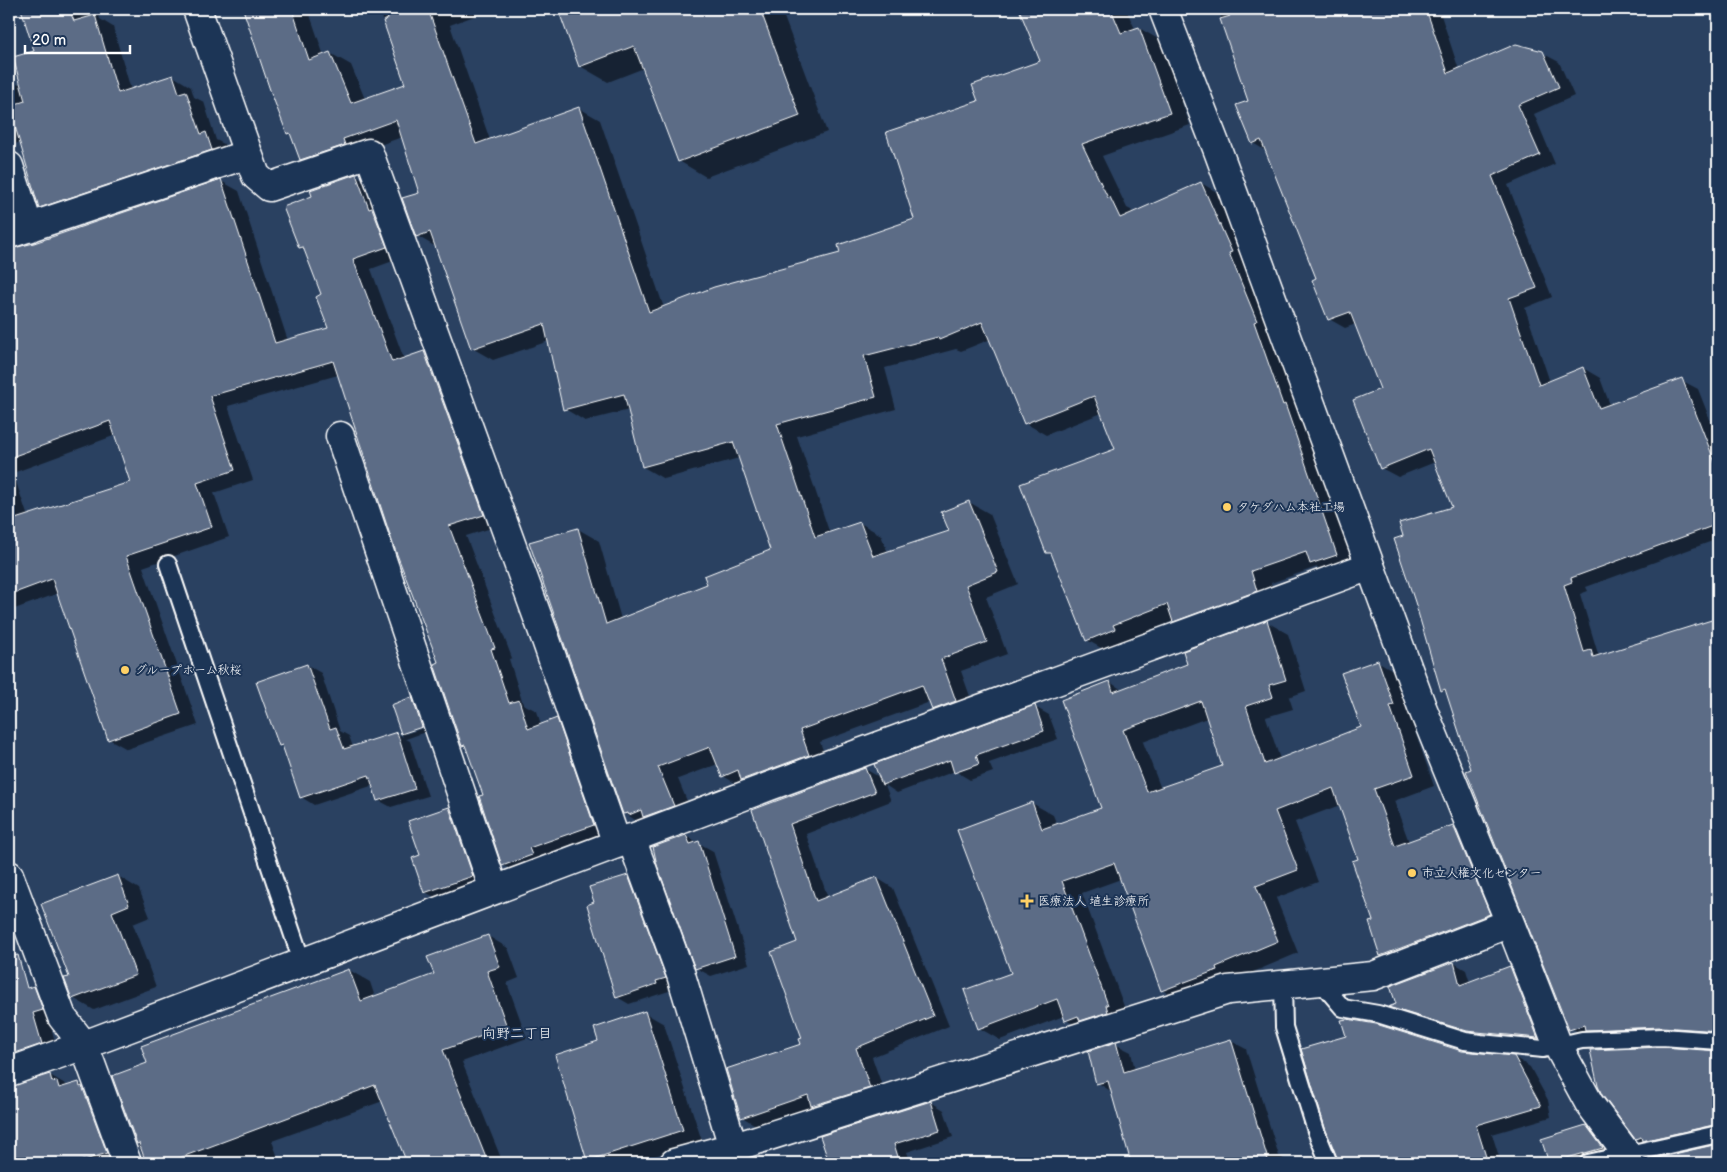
<svg xmlns="http://www.w3.org/2000/svg" width="1727" height="1172" viewBox="0 0 1727 1172" font-family="'Balsamiq Sans','Klee One',sans-serif">
  <rect width="100%" height="100%" fill="#2a4161"/>
  <filter id="ink" filterUnits="userSpaceOnUse"><feTurbulence type="fractalNoise" baseFrequency=".02" numOctaves="2"/><feDisplacementMap in="SourceGraphic" scale="10" xChannelSelector="R" yChannelSelector="G"/><feConvolveMatrix kernelMatrix="1 2 1 2 8 2 1 2 1" color-interpolation-filters="sRGB"/></filter>
  <g filter="url(#ink)">
    <path fill="#0007" fill-rule="evenodd" d="M22,9H96L100,19L113,27L131,90L173,76L191,87L194,97L204,102L216,140L224,144L229,160L58,217L40,207L21,142L9,146V87L21,83L35,52Z
      M244,9H308L324,56L330,53L351,65L365,99L406,84L379,9H493L450,25L490,140L579,108L600,120L664,308L842,254L916,220L979,102L1041,62L1021,11L1027,9H1126L1135,29L1139,28L1160,40L1190,125L1102,156L1127,208L1131,210L1133,214L1201,183L1222,195L1358,567L1332,576L1317,567L1271,583L1278,603L1195,633L1174,621L1133,637L1135,641L1108,652L1087,640L1054,556L1047,552L1117,450L1102,413L1046,435L1025,423L991,339L961,351L956,349L885,368L896,409L797,436L830,534L860,523L881,535L888,553L951,532L969,502L990,514L1018,584L986,597L1007,654L961,671L976,713L954,721L933,709L930,702L820,742L829,767L744,788L723,776L718,764L678,779L694,818L645,826L624,813L578,529L599,541L621,619L709,585L771,551L739,458L664,479L643,467L629,410L585,421L565,409L549,341L493,360L472,348L436,247L417,236L421,194L402,137L363,151L322,171L301,159L293,136L288,133L272,90Z
      M559,9H781L827,132L706,177L679,161L644,68L608,82L580,66Z
      M1218,9H1439L1459,70L1542,53L1559,62L1574,96L1534,114L1555,164L1508,185L1552,297L1525,308L1550,382L1583,368L1600,378L1610,405L1681,380L1698,389L1716,435L1718,434V539L1586,587L1588,591L1580,594L1599,657L1718,619V999L1704,1002L1706,1014L1585,1036L1569,1027L1473,770L1448,693L1442,690L1454,508L1435,462L1398,477L1381,468V390L1356,324L1345,328L1329,319L1318,279L1266,151L1253,143L1249,101Z
      M356,175L374,186L404,257L371,269L404,359L424,353L442,363L501,525L466,536L512,658L509,659L523,704L537,711L541,725L557,720L575,730L611,835L521,875L503,865L484,796L468,748L463,745L440,663L338,375L228,406L253,480L214,493L229,537L143,567L198,725L127,749L109,739L59,593L9,611V251L34,244L221,181L239,191L288,341L329,329L322,295L306,251L300,247L314,197ZM116,435L132,483L28,517L13,473Z
      M1267,622L1288,634L1306,691L1289,697L1293,709L1266,717L1280,759L1362,727L1377,661L1398,673L1414,716L1410,717L1434,786L1394,801L1409,842L1453,826L1474,838L1510,926L1402,967L1382,956L1371,923L1374,922L1360,859L1340,805L1295,822L1318,882L1276,898L1298,953L1183,1002L1162,990L1121,879L1082,893L1128,1017L1087,1032L1066,1020L1064,1016L1000,1040L979,1028L1012,974L1032,803L1053,815L1057,825L1103,809L1110,682L1122,690L1189,664ZM1207,718L1223,767L1161,789L1143,742Z
      M307,665L321,673L340,731L349,736L353,747L397,733L403,737L392,705L412,699L419,703L426,724L405,732V734L427,727L428,731L406,739L410,741L428,796L391,807L378,800L374,785L314,805L301,797L284,747L280,745Z
      M1035,707L1049,715L1058,739L989,763L993,772L970,780L955,771L897,793L885,785L891,801L806,834L828,898L877,878L893,888L949,1026L872,1057L886,1097L759,1127L742,1117L802,1045L804,1039L799,943L753,810L865,769L881,778Z
      M449,808L464,816L487,884L440,900L425,892L422,856Z
      M686,836L713,851L749,964L711,976L696,968Z
      M118,876L139,889L150,917L133,924L156,987L94,1010L73,998L70,978Z
      M628,876L640,883L677,985L668,988L669,991L629,1004L617,997Z
      M488,936L508,948L519,978L507,983L527,1038L462,1062L503,1163H408L383,1101L272,1141L280,1163H143V1157L114,1077L148,1064L349,970L370,982L375,997L435,975Z
      M1454,963L1466,970L1470,983L1510,968L1523,975L1548,1040L1536,1043L1481,1038L1402,1013L1391,1007L1398,1005Z
      M34,988L51,997L50,1023L58,1053L10,1079L11,1088L50,1075L67,1085V1087L78,1083L95,1093L123,1163H9V994Z
      M645,1013L664,1024L702,1141L632,1163H593L588,1160Z
      M1231,1041L1246,1049L1279,1156L1290,1163H1132L1112,1092L1098,1083L1115,1044L1131,1052L1135,1070Z
      M1463,1052L1514,1057L1530,1067L1548,1100L1551,1117L1492,1134L1501,1163H1340L1339,1159Z
      M1718,1057V1136L1655,1150L1638,1141L1603,1094L1690,1061Z
      M931,1102L944,1110L953,1137L907,1152L911,1163H818L829,1160Z
      M1586,1126L1602,1136L1619,1158L1601,1163H1550L1543,1140Z
      M1718,1145V1163H1646V1162Z"/>
    <path fill="#5b6c86" stroke="#fff" fill-rule="evenodd" d="M21,9H69L74,21L95,15L118,93L173,75L179,93L186,91L201,134L206,132L212,150L39,208L9,106L25,101L13,57L34,51Z
      M243,9H292L309,60L330,52L351,103L405,84L383,21L388,19L384,9H428L476,144L579,107L649,312L714,287L840,253L838,245L914,219L886,132L978,101L972,85L1040,61L1019,9H1111L1121,33L1139,27L1170,113L1082,144L1108,198L1110,197L1120,218L1201,182L1232,252L1229,253L1257,321L1254,322L1283,405L1285,404L1337,555L1310,564L1306,552L1251,571L1257,591L1173,622L1167,604L1113,625L1115,629L1086,641L1051,553H1046L1020,484L1115,449L1094,396L1024,424L982,322L939,340L938,337L864,356L876,397L777,424L815,537L860,522L873,556L949,531L941,512L969,501L998,572L966,585L987,642L941,659L956,701L932,710L922,685L800,730L809,755L741,780L738,770L722,777L710,747L658,767L674,806L643,817L641,810L629,815L628,813L623,814L529,542L578,528L606,624L707,584L704,576L770,550L733,442L642,467L624,394L563,410L544,324L471,349L430,232L416,237L402,198L419,193L396,120L343,139L345,145L300,160L290,133L287,134L270,90Z
      M558,9H760L800,116L678,162L634,46L579,67Z
      M1227,9H1426L1448,73L1516,44L1543,51L1559,87L1518,105L1540,155L1492,176L1537,288L1509,298L1539,385L1583,367L1599,408L1682,378L1718,470V524L1571,578L1572,582L1564,585L1584,652L1591,650L1593,657L1718,618V1031L1662,1027L1585,1030L1584,1025L1569,1030L1466,771L1471,769L1445,689L1441,691L1415,602L1394,539L1403,536L1399,523L1452,507L1429,449L1380,469L1353,400L1380,389L1350,312L1328,320L1312,280L1316,278L1261,140L1252,144L1236,105L1248,101L1220,19L1230,16Z
      M356,174L369,209L372,208L387,247L353,259L392,362L424,351L484,515L449,526L495,648L491,649L509,703L519,700L528,729L557,718L594,825L529,848L532,855L502,866L479,796L483,795L465,745L462,746L452,717L434,664L438,662L393,544L333,361L210,396L235,470L197,483L212,527L126,556L181,714L108,740L52,579L9,595V521L130,482L110,421L9,458V249L34,243L221,179L275,343L328,328L316,297L321,294L303,247L299,248L283,207L312,196L310,190Z
      M1267,620L1286,680L1269,685L1273,697L1246,706L1265,764L1361,727L1341,673L1378,660L1394,705L1390,706L1414,775L1374,789L1395,846L1453,825L1490,914L1380,956L1369,922L1373,921L1352,861L1358,859L1333,788L1275,811L1298,870L1256,886L1278,941L1216,967L1217,970L1161,991L1114,863L1062,881L1108,1005H1106L1108,1012L1080,1021L1078,1016L1065,1021L1057,999L978,1029L964,990L1011,973L957,830L1032,802L1042,829L1101,808L1061,700L1110,681L1113,692L1187,664L1183,651ZM1201,701L1222,766L1147,792L1123,730Z
      M307,664L330,729L336,727L344,749L397,732L415,789L377,801L369,775L300,798L282,745L279,746L256,682Z
      M412,697L422,727L401,734L391,705Z
      M1035,705L1044,731L976,755L979,764L954,773L950,760L882,785L874,764Z
      M865,768L875,792L790,824L816,901L877,877L933,1016L856,1048L870,1088L811,1106L808,1095L741,1118L726,1069L801,1044L799,1039L802,1038L771,952L797,942L752,810Z
      M449,807L473,876L424,893L412,858L420,855L408,821Z
      M686,835L690,844L699,841L735,956L695,969L657,865L653,847Z
      M118,875L129,905L112,912L136,975L72,999L64,978L69,977L41,904Z
      M628,875L666,978L656,981L657,984L616,998L587,905L594,902L589,887Z
      M488,935L500,967L487,971L507,1027L443,1050L488,1163H407L375,1085L166,1163H146L139,1143L137,1144L112,1076L147,1063L141,1046L349,969L361,1001L434,974L427,957Z
      M18,955L27,988L34,986L43,1010L33,1013L42,1044L9,1055V957Z
      M1454,962L1460,985L1510,966L1538,1038L1467,1031L1388,1007L1396,1004L1390,986Z
      M645,1011L683,1130L587,1161L555,1055L598,1041L594,1028Z
      M1347,1019L1376,1024L1462,1051L1514,1056L1541,1106L1476,1125L1488,1163H1339L1325,1128L1301,1049L1346,1036L1341,1020Z
      M1231,1039L1269,1163H1131L1108,1081L1096,1084L1088,1051L1116,1042L1124,1072Z
      M1662,1047L1718,1051V1124L1642,1141L1641,1137L1635,1139L1602,1095L1598,1086L1590,1050Z
      M50,1074L52,1082L57,1081L59,1088L79,1082L80,1087L82,1086L107,1153L76,1163H9V1087Z
      M931,1101L940,1130L894,1144L900,1163H829L820,1136Z
      M1586,1125L1603,1148L1549,1163L1541,1139Z
      M1718,1144V1163H1649L1648,1160Z"/>
    <g fill="none" stroke-linecap="round" stroke-linejoin="round">
      <g stroke="#fff" stroke-width="20">
        <path id="lane" d="M168,564L302,962
          M1320,981L1343,1008L1378,1014L1465,1041L1481,1043L1543,1049L1582,1040L1662,1037L1718,1041
          M1283,984L1284,1027L1316,1131L1329,1163
          M1588,1163L1718,1134"/>
      </g>
      <g stroke="#fff" stroke-width="31">
        <path id="street" d="M197,9L256,176L269,187L369,153L546,640L617,844
          M1163,9L1218,151L1422,707L1510,923L1558,1046L1589,1103L1627,1154L1630,1163
          M9,166L29,228
          M9,234L248,154
          M340,436L494,890
          M631,838L681,975L733,1147
          M9,875L62,1017L84,1045L127,1163
          M9,1072L84,1045L770,786L1370,566
          M674,1163L744,1144L1228,990L1373,976L1510,923"/>
      </g>
      <use href="#lane" stroke="#1d3557" stroke-width="16"/>
      <use href="#street" stroke="#1d3557" stroke-width="28"/>
    </g>
  </g>
  <g fill="#ffd166" stroke="#1d3557" stroke-width="2">
    <circle cx="1227" cy="507" r="5"/>
    <circle cx="125" cy="670" r="5"/>
    <circle cx="1412" cy="873" r="5"/>
    <path d="M1024.5 893.5h5v5h5v5h-5v5h-5v-5h-5v-5h5z"/>
  </g>
  <g text-anchor="middle" dominant-baseline="central" stroke-width="4" stroke-linejoin="round" paint-order="stroke">
    <g font-size="12" fill="#fff" stroke="#1d3557" text-anchor="start">
      <text x="1237" y="507">タケダハム本社工場</text>
      <text x="135" y="670">グループホーム秋桜</text>
      <text x="1422" y="873">市立人権文化センター</text>
      <text x="1038" y="901">医療法人 埴生診療所</text>
    </g>
    <g font-size="14" fill="#fff" stroke="#1d3557">
      <text x="517" y="1033">向野二丁目</text>
    </g>
  </g>
  <rect width="1727" height="1172" fill="none" stroke="#1d3557" stroke-width="30"/>
  <rect x="15" y="15" width="1697" height="1142" fill="none" stroke="#fff" stroke-width="2" filter="url(#ink)"/>
  <path d="M25 45v8h105v-8" fill="none" stroke="#ffffff" stroke-width="2.5"/>
  <text x="32" y="45" font-size="15" fill="#ffffff" stroke="#1d3557" stroke-width="4" paint-order="stroke">20 m</text>
</svg>
